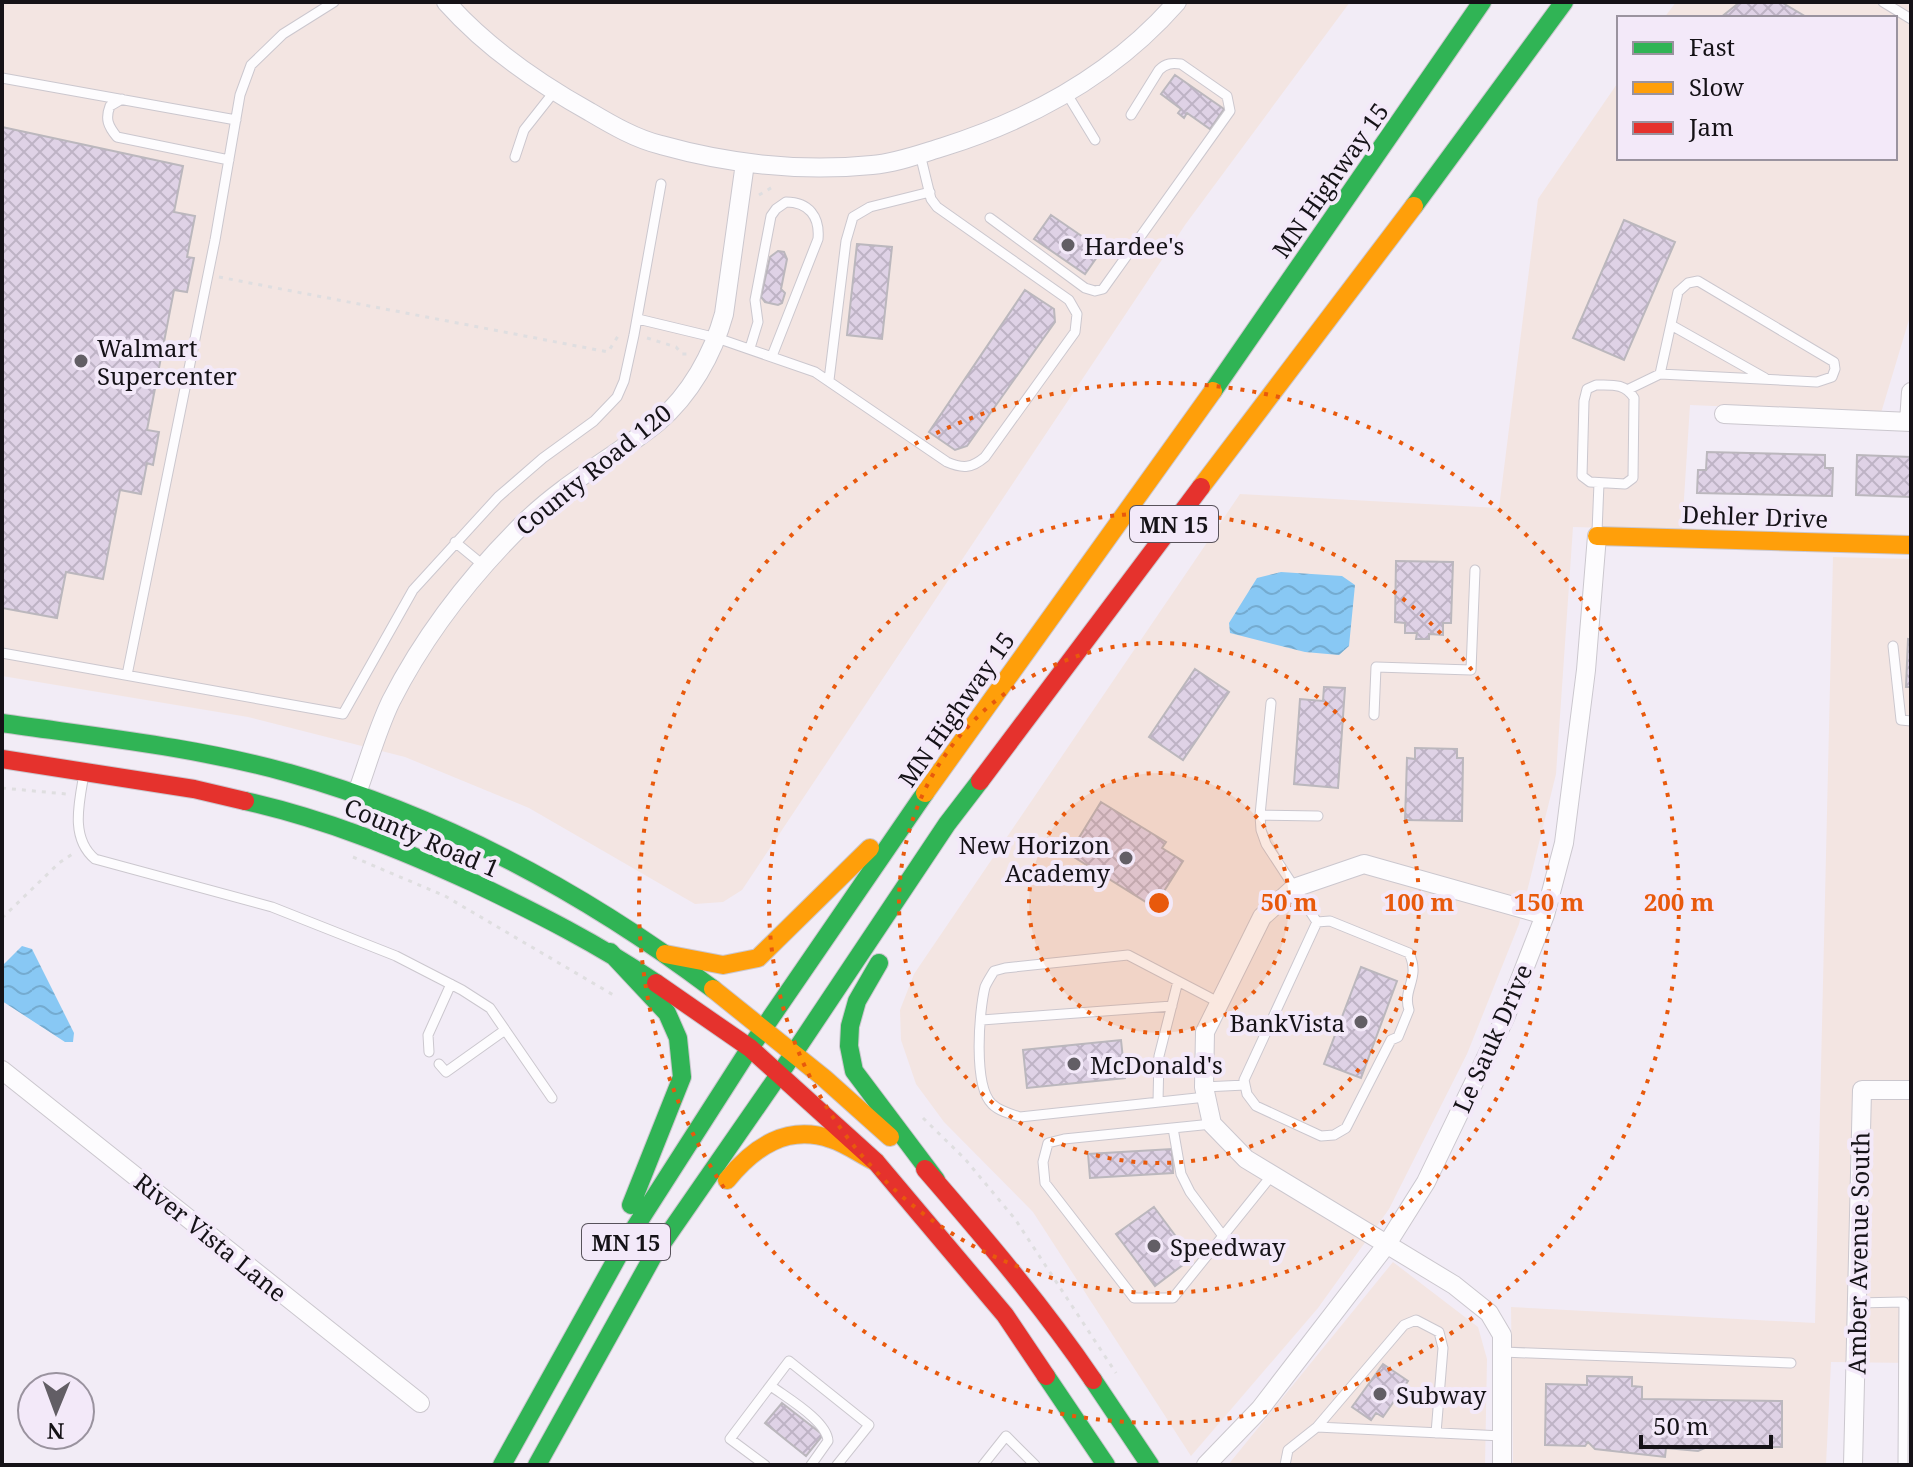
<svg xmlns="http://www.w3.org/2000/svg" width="1913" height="1467" viewBox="0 0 1913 1467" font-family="'Noto Serif',serif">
  <defs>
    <pattern id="water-waves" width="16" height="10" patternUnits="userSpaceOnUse" patternTransform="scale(2)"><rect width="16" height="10" fill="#88c8f4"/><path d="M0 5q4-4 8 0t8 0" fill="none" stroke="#74abd0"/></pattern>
    <pattern id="building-cross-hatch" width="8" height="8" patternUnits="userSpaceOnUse" patternTransform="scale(2)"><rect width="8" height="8" fill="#dfd2e6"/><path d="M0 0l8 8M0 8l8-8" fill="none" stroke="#beb3c5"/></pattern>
  </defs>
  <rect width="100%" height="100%" fill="#f2ecf6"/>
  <path fill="#f3e5e2" d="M2,2H1350L1185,225L742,890L723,902L695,904L529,808L405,757L248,717L2,676Z
    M1676,2H1911V313L1881,413L1690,405L1682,530L1573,527L1556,774L1519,924L1467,1054L1389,1209L1318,1308L1191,1456L1033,1212L944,1122L916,1084L901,1040L900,1010L914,974L1240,494L1499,508L1538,199L1619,81V158H1895V18H1664Z
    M1833,557L1911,559V1363L1831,1362L1826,1465L1513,1463L1511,1307L1815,1323Z
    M1393,1262L1478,1327L1487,1359L1485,1465H1228Z"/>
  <path fill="url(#water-waves)" d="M1281,572L1342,576L1355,585L1349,646L1339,655L1305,652L1230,633L1229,623L1257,578Z
    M22,946L32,949L74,1033L73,1042H65L2,1001V966Z"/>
  <path fill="url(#building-cross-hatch)" stroke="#bbb7bd" stroke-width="2" d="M1740,2H1781L1808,18H1720Z
    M1175,75L1224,109L1210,129L1187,113L1184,118L1178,113L1181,109L1161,94Z
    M2,127L183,166L174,212L195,216L187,257L194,258L187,292L174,290L147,430L159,432L153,465L147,463L141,494L120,490L103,579L66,572L57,618L2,608Z
    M1051,215L1102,250L1085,274L1034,239Z
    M1624,220L1675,242L1624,360L1573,338Z
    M857,244L892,247L882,339L847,335Z
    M778,251L784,252L787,259L781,289L785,293L782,303L778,305L765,302L761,297L770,257Z
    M1025,290L1054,309L1055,322L967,446L955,450L929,432Z
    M1707,452L1825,455V468H1833L1832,496L1697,493L1698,470H1706Z
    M1857,455L1911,457V497L1856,495Z
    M1396,561L1453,562L1451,623H1443V635L1429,634V639H1416L1417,633H1405V623L1395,622Z
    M1908,639L1911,640V687H1906Z
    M1195,669L1229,692L1183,760L1149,737Z
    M1324,687L1345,688L1338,788L1294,784L1300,699L1323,701Z
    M1415,748L1457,749V758H1463L1462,821L1405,820L1407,758L1415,759Z
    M1101,802L1166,842L1162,848L1183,861L1154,907L1069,854Z
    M1361,967L1397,981L1361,1078L1324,1064Z
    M1121,1040L1125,1078L1027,1088L1023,1050Z
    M1172,1149L1173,1173L1090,1178L1088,1154Z
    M1154,1207L1192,1258L1155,1286L1116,1234Z
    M1383,1364L1408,1381L1383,1417L1376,1413L1371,1420L1352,1407Z
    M1587,1376L1632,1377V1386L1642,1387V1399L1782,1401V1447H1707L1698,1451L1666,1448L1665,1457L1595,1449L1588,1442L1585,1446L1545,1445L1546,1384L1587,1385Z
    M782,1403L823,1435L806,1456L765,1423Z"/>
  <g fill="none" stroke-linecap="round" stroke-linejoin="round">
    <g stroke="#cbc7ce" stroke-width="11">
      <path id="lane" d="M1883,2L1911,19
        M2,78L236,120
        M1067,94L1095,140
        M122,99L110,106C105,119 108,126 117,137L229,160
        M515,157L524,130L554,92
        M990,218L1085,288L1095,291L1103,289L1230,111L1227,96L1181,64C1172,63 1166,63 1159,70L1131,115
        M638,319L717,338L815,372L947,462C963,469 972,468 985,457L1075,332L1077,314L1069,300L937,207L931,199L920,154
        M1671,325L1765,378
        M750,348L758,322L755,300L771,216L776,209L786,202C809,202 820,217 818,239L772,356
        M829,380L846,241L853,217L870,207L930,192
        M1596,385C1612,385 1625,383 1634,398L1633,478L1625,484L1590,482L1582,476L1584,401L1587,389Z
        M1629,389L1660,374L1817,382L1832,377L1835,369L1834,362L1698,281L1688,283L1678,292L1660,374
        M1597,532L1599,483
        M455,542L483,565
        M1893,646L1901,720L1911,721
        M2,653L343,714L413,590L498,497L543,458L594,421L617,397L624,381L634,335L661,184
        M127,675L215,240L240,95L251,65L283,34L334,2
        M1271,703L1260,815L1261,830L1266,844L1317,922L1330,921L1409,953C1421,979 1402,988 1409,1010L1398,1037L1391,1040L1346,1128L1334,1135L1321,1136L1256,1106L1247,1094L1244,1080L1317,922
        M1374,715L1376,667L1471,670L1475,570
        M84,774C79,803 70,838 95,859L272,907L396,956L462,990L490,1008L552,1098
        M1260,815L1318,816
        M982,1020L1172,1006
        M429,1052L428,1035L451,984
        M439,1064L446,1072L505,1030
        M1204,1087L1245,1085
        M1206,1097L1020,1117C1010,1114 999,1111 992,1104C973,1086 979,1011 985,987C987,982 991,976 994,971L1005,968L1128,955L1220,1003
        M1158,1102L1159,1056L1178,981
        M1212,1124L1064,1139L1048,1143L1043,1162L1045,1183L1134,1298H1173L1272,1175
        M1173,1128L1181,1174L1190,1192L1223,1236
        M1856,1303L1904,1302L1903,1465
        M1503,1352L1791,1363
        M771,1386C787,1398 827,1421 828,1441L811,1465
        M1317,1427L1404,1325L1416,1320L1439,1332L1443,1348L1436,1433
        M765,1465L730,1439L789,1361L869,1425L837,1465
        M983,1465L1006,1436L1035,1465
        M1285,1465L1288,1450L1317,1427L1502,1436"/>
    </g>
    <g stroke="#cbc7ce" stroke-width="20">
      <path id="street" d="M446,2C487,48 536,82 590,112C612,125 636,139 661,145C729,164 802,172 872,165C896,163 920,154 943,147C1032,119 1114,74 1177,2
        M1724,414L1911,422
        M1909,422L1911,392
        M357,793C368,763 377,730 391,701C425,634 473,573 526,521C566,482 615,457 658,422C690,395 713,354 724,314L745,163
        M2,1070L420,1403
        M1206,1465L1260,1409L1387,1244L1426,1182L1505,1018L1545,915L1564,843L1586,670L1597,536
        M1502,1465V1335L1489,1313L1454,1285L1246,1159L1212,1124L1204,1087L1205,1032L1262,917L1294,888L1364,864L1545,915
        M1853,1465L1862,1090H1911"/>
    </g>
    <g stroke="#cbc7ce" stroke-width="20">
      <path id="fast" d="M1414,206L1564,2
        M1213,391L1482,2
        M2,723C98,737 195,747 289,773C443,816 585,893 713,989
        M245,801C325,819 400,849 474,883C537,913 598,944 656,983
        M610,952L667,1013L678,1038L682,1077L631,1205
        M879,963L857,1001L850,1026L849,1046L854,1071L936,1180
        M1046,1376L1106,1465
        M1093,1380L1150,1465
        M502,1465L627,1240L750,1048L925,793
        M537,1465L652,1258L794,1053L947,824L980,781"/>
    </g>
    <g stroke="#cbc7ce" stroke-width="20">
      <path id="slow" d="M1201,487L1414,206
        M1597,536L1911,545
        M925,793L1213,391
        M665,954L723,965L758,958L870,848
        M713,989L824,1078L890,1137
        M727,1180C754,1147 787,1124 831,1139C847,1144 861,1155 876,1162"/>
    </g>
    <g stroke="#cbc7ce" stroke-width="20">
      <path id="jam" d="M2,759L194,789L245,801
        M980,781L1201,487
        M656,983L750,1048L876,1162L1005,1315L1046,1376
        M925,1169C984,1237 1042,1305 1093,1380"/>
    </g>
    <path stroke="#dfdee0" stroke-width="3" stroke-dasharray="4 6" stroke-linecap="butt" d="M759,195L776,185
      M219,277L608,352L620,333
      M647,338L676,347L682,354H691
      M2,788L66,794
      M353,857L445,896L615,996
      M2,918L59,863L74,853
      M923,1118L965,1159L1015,1219L1116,1373"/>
    <use href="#lane" stroke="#fdfcfe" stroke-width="9"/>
    <use href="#street" stroke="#fdfcfe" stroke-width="18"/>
    <use href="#fast" stroke="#30b455" stroke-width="18"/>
    <use href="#slow" stroke="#ff9f0a" stroke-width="18"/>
    <use href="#jam" stroke="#e5322d" stroke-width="18"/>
  </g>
  <circle cx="1159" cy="903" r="130" fill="#e8590c" fill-opacity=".12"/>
  <g fill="none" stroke="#e8590c" stroke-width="4" stroke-dasharray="4 8">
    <circle cx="1159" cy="903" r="130"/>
    <circle cx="1159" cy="903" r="260"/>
    <circle cx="1159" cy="903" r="390"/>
    <circle cx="1159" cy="903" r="520"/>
  </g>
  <g fill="#625e65" stroke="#f3e9f9" stroke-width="3">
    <circle cx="1068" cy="245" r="8"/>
    <circle cx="81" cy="361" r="8"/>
    <circle cx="1126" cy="858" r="8"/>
    <circle cx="1361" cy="1022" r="8"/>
    <circle cx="1074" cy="1064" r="8"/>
    <circle cx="1154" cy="1246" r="8"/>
    <circle cx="1380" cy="1394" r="8"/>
  </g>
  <g text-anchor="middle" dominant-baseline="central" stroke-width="8" stroke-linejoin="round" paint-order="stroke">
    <g fill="#f3e9f9" stroke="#58525b" stroke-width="2">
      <rect x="1130" y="506" width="88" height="36" rx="6"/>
      <rect x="582" y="1224" width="88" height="36" rx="6"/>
    </g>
    <g font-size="22" font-weight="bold" fill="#151217">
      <text x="1174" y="524">MN 15</text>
      <text x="626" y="1242">MN 15</text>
    </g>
    <g font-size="24" fill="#151217" stroke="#f3e9f9">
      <text transform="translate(1330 180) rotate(-55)">MN Highway 15</text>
      <text transform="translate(593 469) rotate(-39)">County Road 120</text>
      <text transform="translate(1755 516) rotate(2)">Dehler Drive</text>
      <text transform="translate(956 709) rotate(-55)">MN Highway 15</text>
      <text transform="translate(422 837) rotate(23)">County Road 1</text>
      <text transform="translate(1492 1038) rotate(-66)">Le Sauk Drive</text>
      <text transform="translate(211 1237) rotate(39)">River Vista Lane</text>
      <text transform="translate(1858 1253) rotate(-89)">Amber Avenue South</text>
    </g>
    <g font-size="24" fill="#151217" stroke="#f3e9f9" text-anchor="start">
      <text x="1084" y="245">Hardee's</text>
      <text x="97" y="347">Walmart<tspan x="97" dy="28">Supercenter</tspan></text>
      <text x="1110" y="844" text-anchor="end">New Horizon<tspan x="1110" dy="28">Academy</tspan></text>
      <text x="1345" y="1022" text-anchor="end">BankVista</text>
      <text x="1090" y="1064">McDonald's</text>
      <text x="1170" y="1246">Speedway</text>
      <text x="1396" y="1394">Subway</text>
    </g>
  </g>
  <circle cx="1159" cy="903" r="12" fill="#e8590c" stroke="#f3e9f9" stroke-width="4"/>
  <g font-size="24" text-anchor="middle" font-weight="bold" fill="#e8590c" stroke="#f3e9f9" stroke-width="8" stroke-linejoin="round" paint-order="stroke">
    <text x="1289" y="911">50 m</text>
    <text x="1419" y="911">100 m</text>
    <text x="1549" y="911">150 m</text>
    <text x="1679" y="911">200 m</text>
  </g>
  <rect width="1913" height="1467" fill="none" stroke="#151217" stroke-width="8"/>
  <rect x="1617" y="16" width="280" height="144" fill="#f3e9f9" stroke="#9a939f" stroke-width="2"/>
  <rect x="1633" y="42" width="40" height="12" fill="#30b455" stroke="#9a939f" stroke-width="2"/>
  <text x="1689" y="56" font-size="24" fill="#151217">Fast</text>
  <rect x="1633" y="82" width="40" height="12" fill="#ff9f0a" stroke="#9a939f" stroke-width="2"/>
  <text x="1689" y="96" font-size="24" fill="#151217">Slow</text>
  <rect x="1633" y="122" width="40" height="12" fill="#e5322d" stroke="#9a939f" stroke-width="2"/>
  <text x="1689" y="136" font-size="24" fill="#151217">Jam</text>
  <g transform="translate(56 1411) rotate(181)"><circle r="38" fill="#f3e9f9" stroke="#9a939f" stroke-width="2"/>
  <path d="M0-6L14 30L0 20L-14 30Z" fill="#625e65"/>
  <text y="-12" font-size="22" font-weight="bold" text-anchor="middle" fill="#151217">N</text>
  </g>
  <path d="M1641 1435v12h130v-12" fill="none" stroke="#151217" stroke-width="4"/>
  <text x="1653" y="1435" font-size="24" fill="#151217" stroke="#f3e9f9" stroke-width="6" paint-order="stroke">50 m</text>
</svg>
